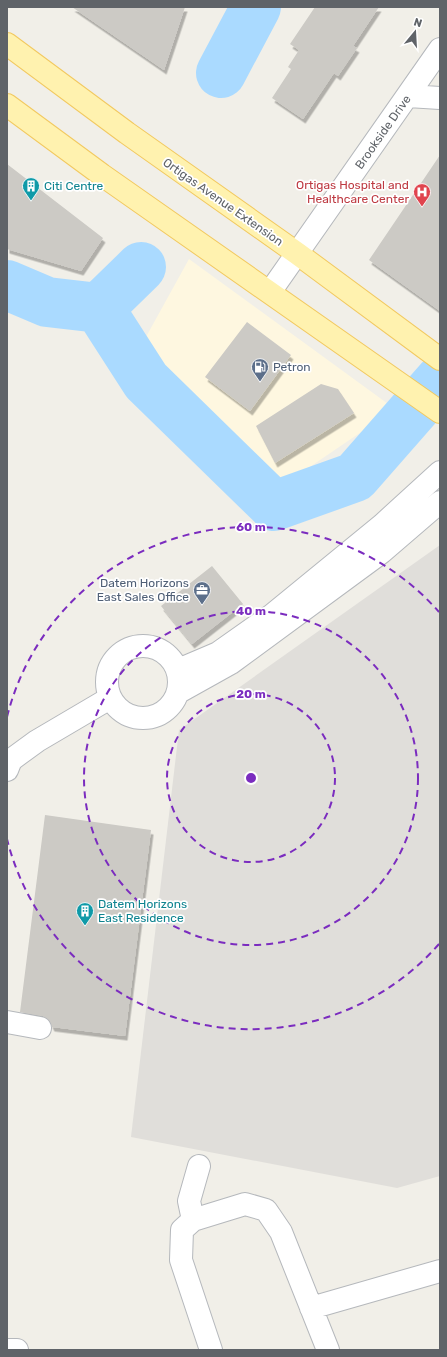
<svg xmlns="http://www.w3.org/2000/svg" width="447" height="1357" viewBox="0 0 447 1357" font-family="Rubik,sans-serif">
  <defs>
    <filter id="shadow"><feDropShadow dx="2.5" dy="4.5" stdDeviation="0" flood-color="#0004"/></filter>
  </defs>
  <rect width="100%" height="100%" fill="#f1efe8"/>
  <path fill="#fef7e0" d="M189,259L395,409L295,477L255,480L136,355Z"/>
  <path fill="#e0deda" d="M440,545V1176L397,1188L131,1137L179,730Z"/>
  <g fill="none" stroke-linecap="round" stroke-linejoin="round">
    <path stroke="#aadaff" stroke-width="50" d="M221,73L256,7
      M7,285L47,302L99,308L141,267
      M99,308L146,381L274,506L355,477L440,380"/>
  </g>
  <path fill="#cccac5" filter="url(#shadow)" d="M72,7H185L164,70Z
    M315,7H379L353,46L357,48L338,76L334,73L303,119L272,98L291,69L288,67L299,50L290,44Z
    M440,155V311L369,260Z
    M7,164L103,238L81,271L7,249Z
    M247,322L291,355L250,411L205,377Z
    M321,384L338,389L354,413L275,463L256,426Z
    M212,566L243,604L192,644L161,606Z
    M45,815L151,830L125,1036L52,1027L48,1019L43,1016L20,1012Z"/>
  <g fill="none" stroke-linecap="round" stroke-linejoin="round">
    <g stroke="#b5b8bc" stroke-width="24">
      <path id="minor" d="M408,96L440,98
        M270,292L440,49
        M107 682a36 36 0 1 1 72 0a36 36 0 1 1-72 0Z
        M178,670L218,653L272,615L382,525L440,472
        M179,692L231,663L382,552L440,502
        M7,770L11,760L37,741L110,698
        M7,1022L40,1028
        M199,1166L189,1201L193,1220L182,1230L181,1260L211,1350
        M193,1220L245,1204L266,1210L281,1232L328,1350
        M311,1308L440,1271
        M8,1350H17"/>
    </g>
    <g stroke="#f2c960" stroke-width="24">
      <path id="major" d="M7,44L127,133L298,254L440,359
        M7,105L102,175L440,412"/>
    </g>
    <use href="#minor" stroke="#fff" stroke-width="22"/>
    <use href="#major" stroke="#fff2af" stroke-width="22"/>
  </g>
  <g fill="none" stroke="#7b2cbf" stroke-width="2" stroke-dasharray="7 5">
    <circle cx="251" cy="778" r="84"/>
    <circle cx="251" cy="778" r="167"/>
    <path d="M439 944A251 251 0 0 1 7 839M7 717A251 251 0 0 1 439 612"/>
  </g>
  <defs>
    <g id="building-pin" transform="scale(0.9)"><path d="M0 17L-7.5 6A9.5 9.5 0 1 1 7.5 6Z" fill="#0f9aa8" stroke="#fff"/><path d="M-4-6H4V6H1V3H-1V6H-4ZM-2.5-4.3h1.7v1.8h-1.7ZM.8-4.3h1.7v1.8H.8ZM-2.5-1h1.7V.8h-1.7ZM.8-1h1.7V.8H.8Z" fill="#fff"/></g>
    <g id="hospital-pin" transform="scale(0.9)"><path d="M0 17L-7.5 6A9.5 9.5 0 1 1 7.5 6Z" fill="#e0444e" stroke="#fff"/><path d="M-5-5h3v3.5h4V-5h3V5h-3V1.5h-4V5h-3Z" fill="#fff"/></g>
    <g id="fuel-pin" transform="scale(0.9)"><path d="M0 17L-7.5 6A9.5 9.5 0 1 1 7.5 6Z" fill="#5c6f8a" stroke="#fff"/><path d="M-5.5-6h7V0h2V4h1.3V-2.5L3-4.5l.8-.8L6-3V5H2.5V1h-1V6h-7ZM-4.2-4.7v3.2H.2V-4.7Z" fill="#fff"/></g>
    <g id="office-pin" transform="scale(0.9)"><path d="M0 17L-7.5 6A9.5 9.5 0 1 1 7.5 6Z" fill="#5c6f8a" stroke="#fff"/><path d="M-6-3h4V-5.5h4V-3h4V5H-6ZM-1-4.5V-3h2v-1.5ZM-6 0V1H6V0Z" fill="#fff"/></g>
  </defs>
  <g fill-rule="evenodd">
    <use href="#building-pin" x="31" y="186"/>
    <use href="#hospital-pin" x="422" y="192"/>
    <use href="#fuel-pin" x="260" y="367"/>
    <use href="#office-pin" x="202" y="590"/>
    <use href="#building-pin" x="85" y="911"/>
  </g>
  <g text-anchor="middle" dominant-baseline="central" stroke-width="3.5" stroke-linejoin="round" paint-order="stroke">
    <g font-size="12" fill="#5f6368" stroke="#fff">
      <text transform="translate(383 132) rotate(-55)">Brookside Drive</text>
      <text transform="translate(223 202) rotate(35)">Ortigas Avenue Extension</text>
    </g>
    <g font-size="12" fill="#be3a42" stroke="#fff" text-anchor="end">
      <text x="409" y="185">Ortigas Hospital and<tspan x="409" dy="14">Healthcare Center</tspan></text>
    </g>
    <g font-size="12" fill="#0d838f" stroke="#fff" text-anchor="start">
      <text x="44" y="186">Citi Centre</text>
      <text x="98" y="904">Datem Horizons<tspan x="98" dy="14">East Residence</tspan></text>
    </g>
    <g font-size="12" fill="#4e5e75" stroke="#fff" text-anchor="start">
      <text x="273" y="367">Petron</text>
      <text x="189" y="583" text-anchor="end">Datem Horizons<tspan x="189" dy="14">East Sales Office</tspan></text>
    </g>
  </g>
  <circle cx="251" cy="778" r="6" fill="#7b2cbf" stroke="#fff" stroke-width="2"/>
  <g font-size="12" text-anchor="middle" font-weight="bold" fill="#7b2cbf" stroke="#fff" stroke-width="3.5" stroke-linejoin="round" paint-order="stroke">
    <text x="251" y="531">60 m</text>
    <text x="251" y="615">40 m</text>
    <text x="251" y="698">20 m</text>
  </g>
  <rect width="447" height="1357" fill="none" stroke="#5f6368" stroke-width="16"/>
  <g transform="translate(415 32) rotate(18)" stroke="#ffffff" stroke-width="3" paint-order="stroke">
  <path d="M0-3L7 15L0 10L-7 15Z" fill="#5f6368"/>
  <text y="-6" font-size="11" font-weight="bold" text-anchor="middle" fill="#5f6368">N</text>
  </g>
</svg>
